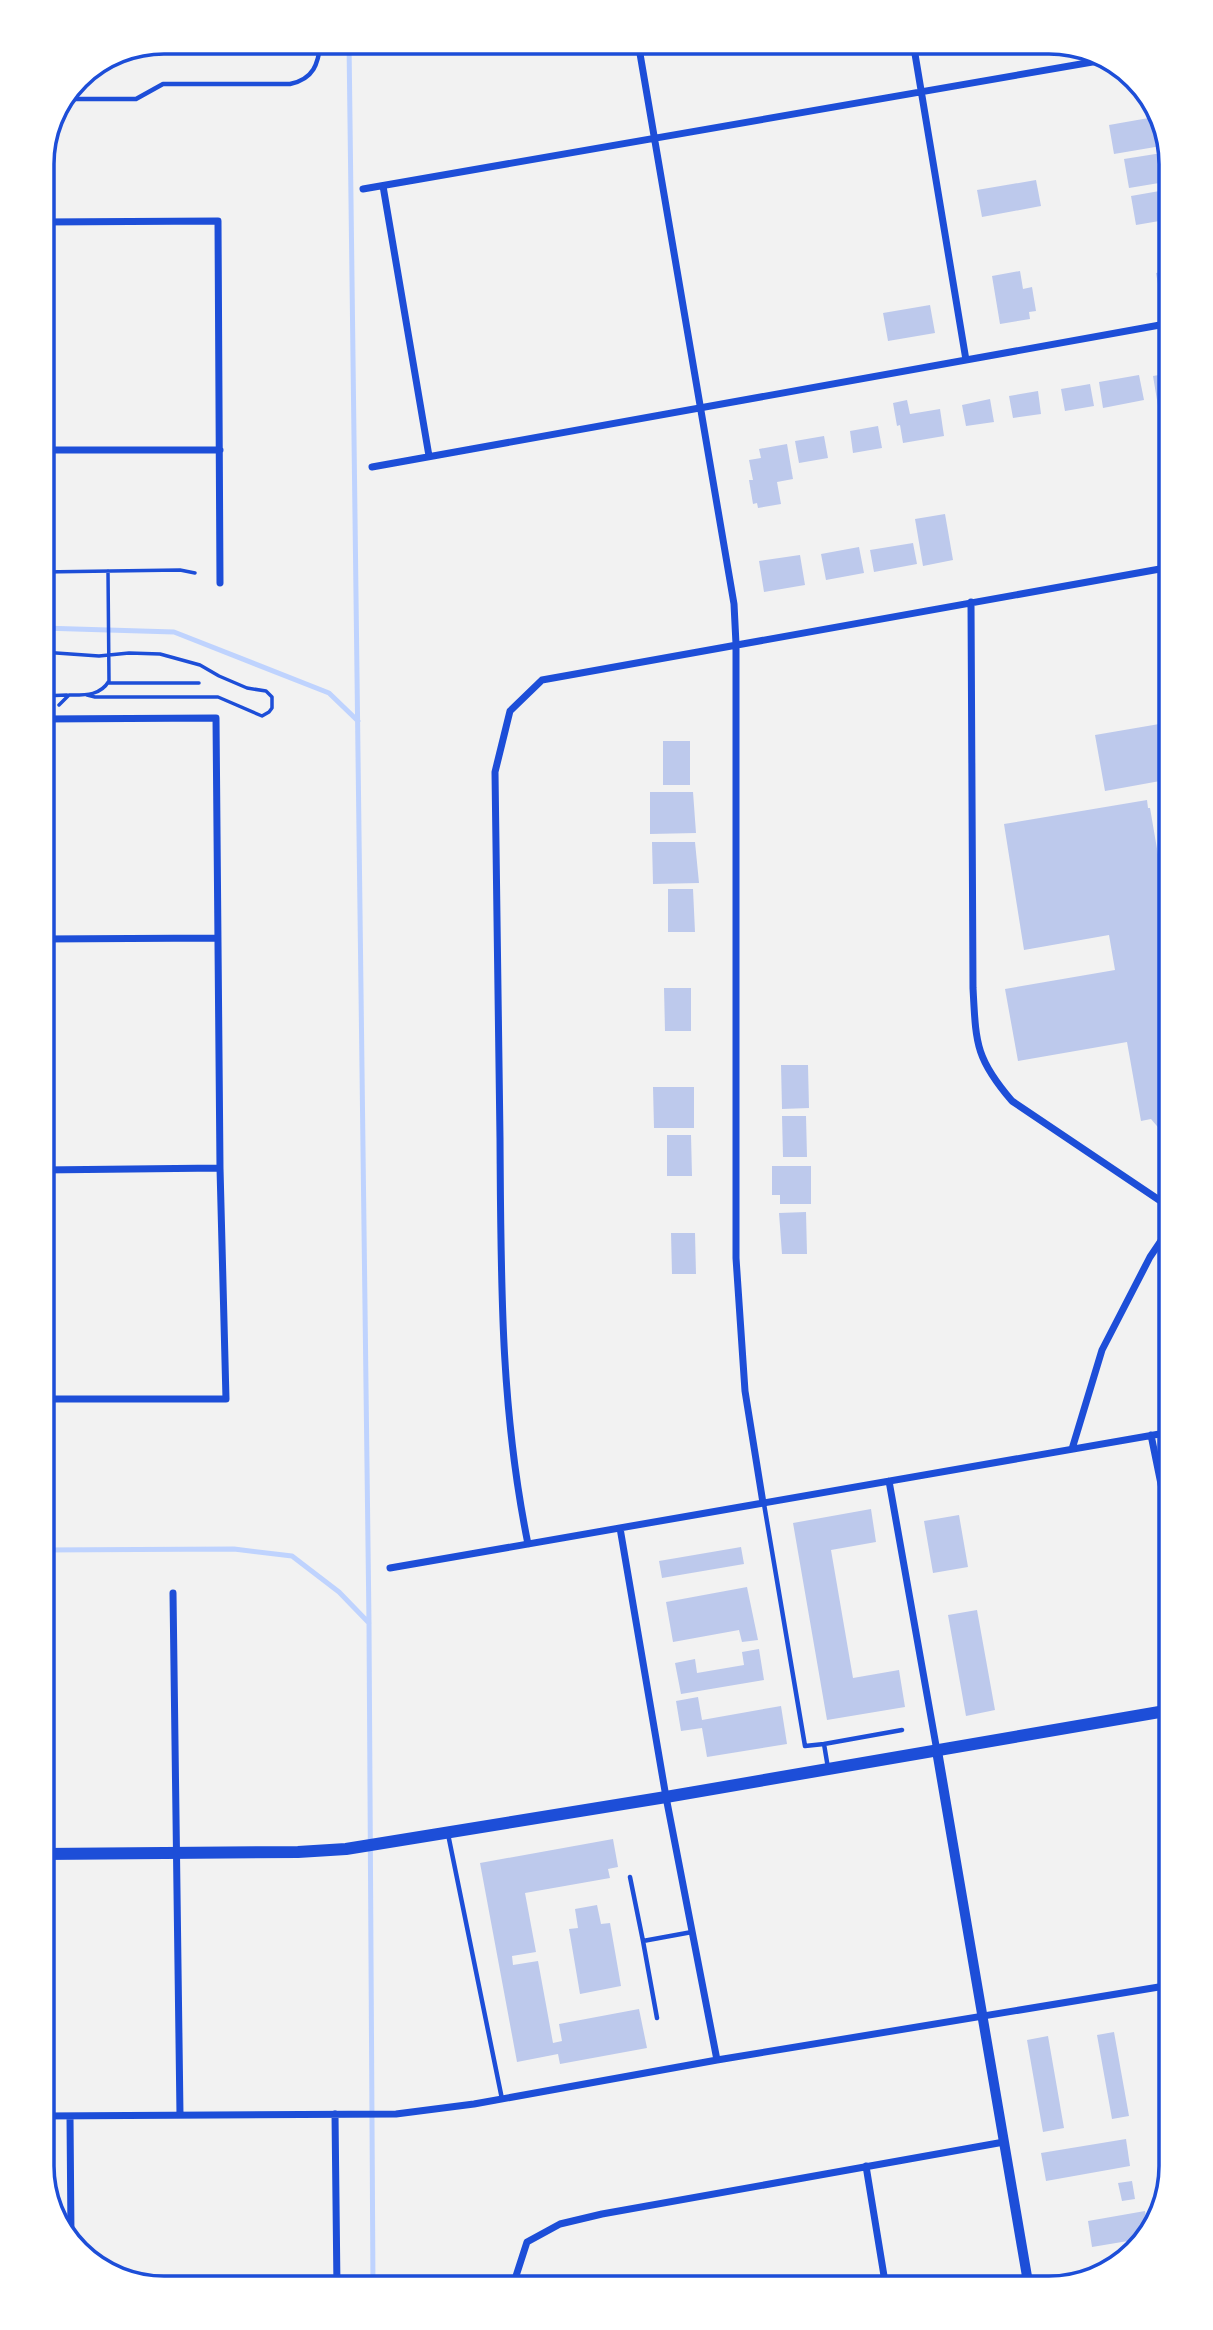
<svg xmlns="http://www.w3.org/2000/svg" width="1213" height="2330" viewBox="0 0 1213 2330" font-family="Overpass,sans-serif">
  <rect width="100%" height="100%" fill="#f2f2f2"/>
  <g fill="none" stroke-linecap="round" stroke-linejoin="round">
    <path stroke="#bfd3fe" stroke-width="5" d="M349,42L369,1623L373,2288
      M42,628L174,632L329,693L358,721
      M42,1550L234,1549L292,1556L339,1592L369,1623"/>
  </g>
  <path fill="#bdc9ec" d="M165,42H296V47L153,48V44Z
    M128,49V56H110L118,51Z
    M1160,116L1167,145L1114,154L1109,125Z
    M1168,152L1171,181L1129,188L1124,159Z
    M1036,180L1041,206L982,217L977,190Z
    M1171,189V219L1136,225L1131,196Z
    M1171,270V293L1160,295L1156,273Z
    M1020,271L1023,289L1032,287L1036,311L1029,312L1030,319L1000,324L992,276Z
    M930,305L935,333L888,341L883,313Z
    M1171,373V420L1168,421L1167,411L1159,412L1153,376Z
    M1139,375L1144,400L1103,408L1099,382Z
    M1090,384L1094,406L1065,411L1061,389Z
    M1038,391L1041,414L1013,418L1009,396Z
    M990,399L994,422L966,426L962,405Z
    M907,400L910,414L940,409L944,436L903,443L900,425L897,426L893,403Z
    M878,426L882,448L853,453L850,431Z
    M824,436L828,458L799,463L795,441Z
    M787,444L793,479L777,482L781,504L758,508L757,503L753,504L749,480H753L749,460L761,458L759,449Z
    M945,514L953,560L923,566L915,519Z
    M913,543L917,564L874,572L870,550Z
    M859,547L864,573L826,580L821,554Z
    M800,555L805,585L764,592L759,561Z
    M1171,722V775L1159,777L1160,781L1105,791L1095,735Z
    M663,741H690V785H663Z
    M650,792H693L696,833L650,834Z
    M1147,800L1148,808H1150L1162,878L1171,876V1138H1167L1151,1119L1141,1121L1127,1042L1018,1061L1005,989L1115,970L1109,935L1024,950L1004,824Z
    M652,842H695L699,883L653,884Z
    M668,889H693L695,932H668Z
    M664,988H691V1031H665Z
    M781,1065H808L809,1108L782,1109Z
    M653,1087H694V1128H654Z
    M782,1116H806L807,1157H783Z
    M667,1135H691L692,1176H667Z
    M772,1166H811V1204H780V1195H772Z
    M806,1212L807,1254H782L779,1213Z
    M671,1233H695L696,1274H672Z
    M871,1509L876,1542L831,1550L853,1678L899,1670L905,1707L827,1720L793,1523Z
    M959,1515L968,1567L933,1573L924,1521Z
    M741,1547L744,1564L662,1578L659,1561Z
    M747,1587L758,1640L742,1642L739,1630L673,1642L666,1602Z
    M977,1610L995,1710L966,1716L948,1615Z
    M759,1649L764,1680L681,1694L675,1663L695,1659L697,1673L744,1665L742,1652Z
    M698,1697L702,1720L781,1706L787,1744L707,1757L702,1728L681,1731L676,1701Z
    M613,1839L618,1867L608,1869L610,1878L525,1893L536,1952L512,1956L513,1965L538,1961L553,2043L562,2041L559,2024L639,2009L647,2048L560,2064L558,2054L517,2062L480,1863Z
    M597,1905L601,1924L610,1923L621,1986L580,1994L569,1929L578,1928L575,1909Z
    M1114,2032L1129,2116L1112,2119L1097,2035Z
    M1048,2036L1064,2128L1043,2132L1027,2040Z
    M1126,2139L1130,2166L1046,2181L1041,2153Z
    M1132,2181L1135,2199L1122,2201L1118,2183Z
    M1145,2211L1149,2235L1146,2238L1092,2247L1088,2221Z"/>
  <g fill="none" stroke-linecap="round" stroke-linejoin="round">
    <path stroke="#1d4ed8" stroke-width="3.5" d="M42,572L180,570L195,573
      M42,652L99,656L129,653L160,654L200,665L219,676L247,688L266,691L272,697V708L269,712L262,716L218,697H95L87,695
      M108,683H199
      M42,696L67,695
      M59,705L69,695C85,695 100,696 109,681L108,571"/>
    <path stroke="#1d4ed8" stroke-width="4.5" d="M69,99H136L163,84H290C314,79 318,64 321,42
      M764,1504L805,1746L824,1744L828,1768
      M824,1744L902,1730
      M448,1834L502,2099
      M630,1877L643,1941L692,1932
      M643,1941L657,2018"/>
    <path stroke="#1d4ed8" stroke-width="7" d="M638,42L734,604L736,644V1258L745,1391L763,1503
      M913,42L966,360
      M383,186L429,456
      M363,189L1104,60
      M42,222L218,221L220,583
      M42,450H220
      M372,467L1171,323
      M971,602L973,988C976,1043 975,1058 1012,1101L1171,1208
      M42,939L218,938
      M42,1170L220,1168
      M42,1399H226L220,1168L216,718L42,719
      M1151,1435L1171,1533
      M1072,1449L1102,1350L1150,1257L1171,1226
      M889,1481L937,1751
      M620,1528L666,1797L717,2060
      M528,1544C500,1407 501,1277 500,1138C499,1016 497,894 495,772L510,711L542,680L1171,567
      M390,1568L1171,1432
      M173,1593L180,2115
      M335,2114L337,2288
      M42,2116L396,2114L474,2104L717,2060L1171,1985
      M70,2116L71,2236
      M866,2166L886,2288
      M1029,2287L1101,2274
      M514,2288L516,2276L527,2242L560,2224L602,2214L1004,2142"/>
    <path stroke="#1d4ed8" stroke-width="10" d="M937,1751L1029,2288"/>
    <path stroke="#1d4ed8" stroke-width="12" d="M42,1854L298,1852L346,1849L666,1797L1171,1710"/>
  </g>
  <path d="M0 0H1213V2330H0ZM164 54H1049A110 110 0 0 1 1159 164V2166A110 110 0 0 1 1049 2276H164A110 110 0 0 1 54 2166V164A110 110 0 0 1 164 54Z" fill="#fff" fill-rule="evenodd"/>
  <path fill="none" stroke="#1d4ed8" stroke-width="3.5" d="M164 54H1049A110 110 0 0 1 1159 164V2166A110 110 0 0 1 1049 2276H164A110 110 0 0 1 54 2166V164A110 110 0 0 1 164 54Z"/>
</svg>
